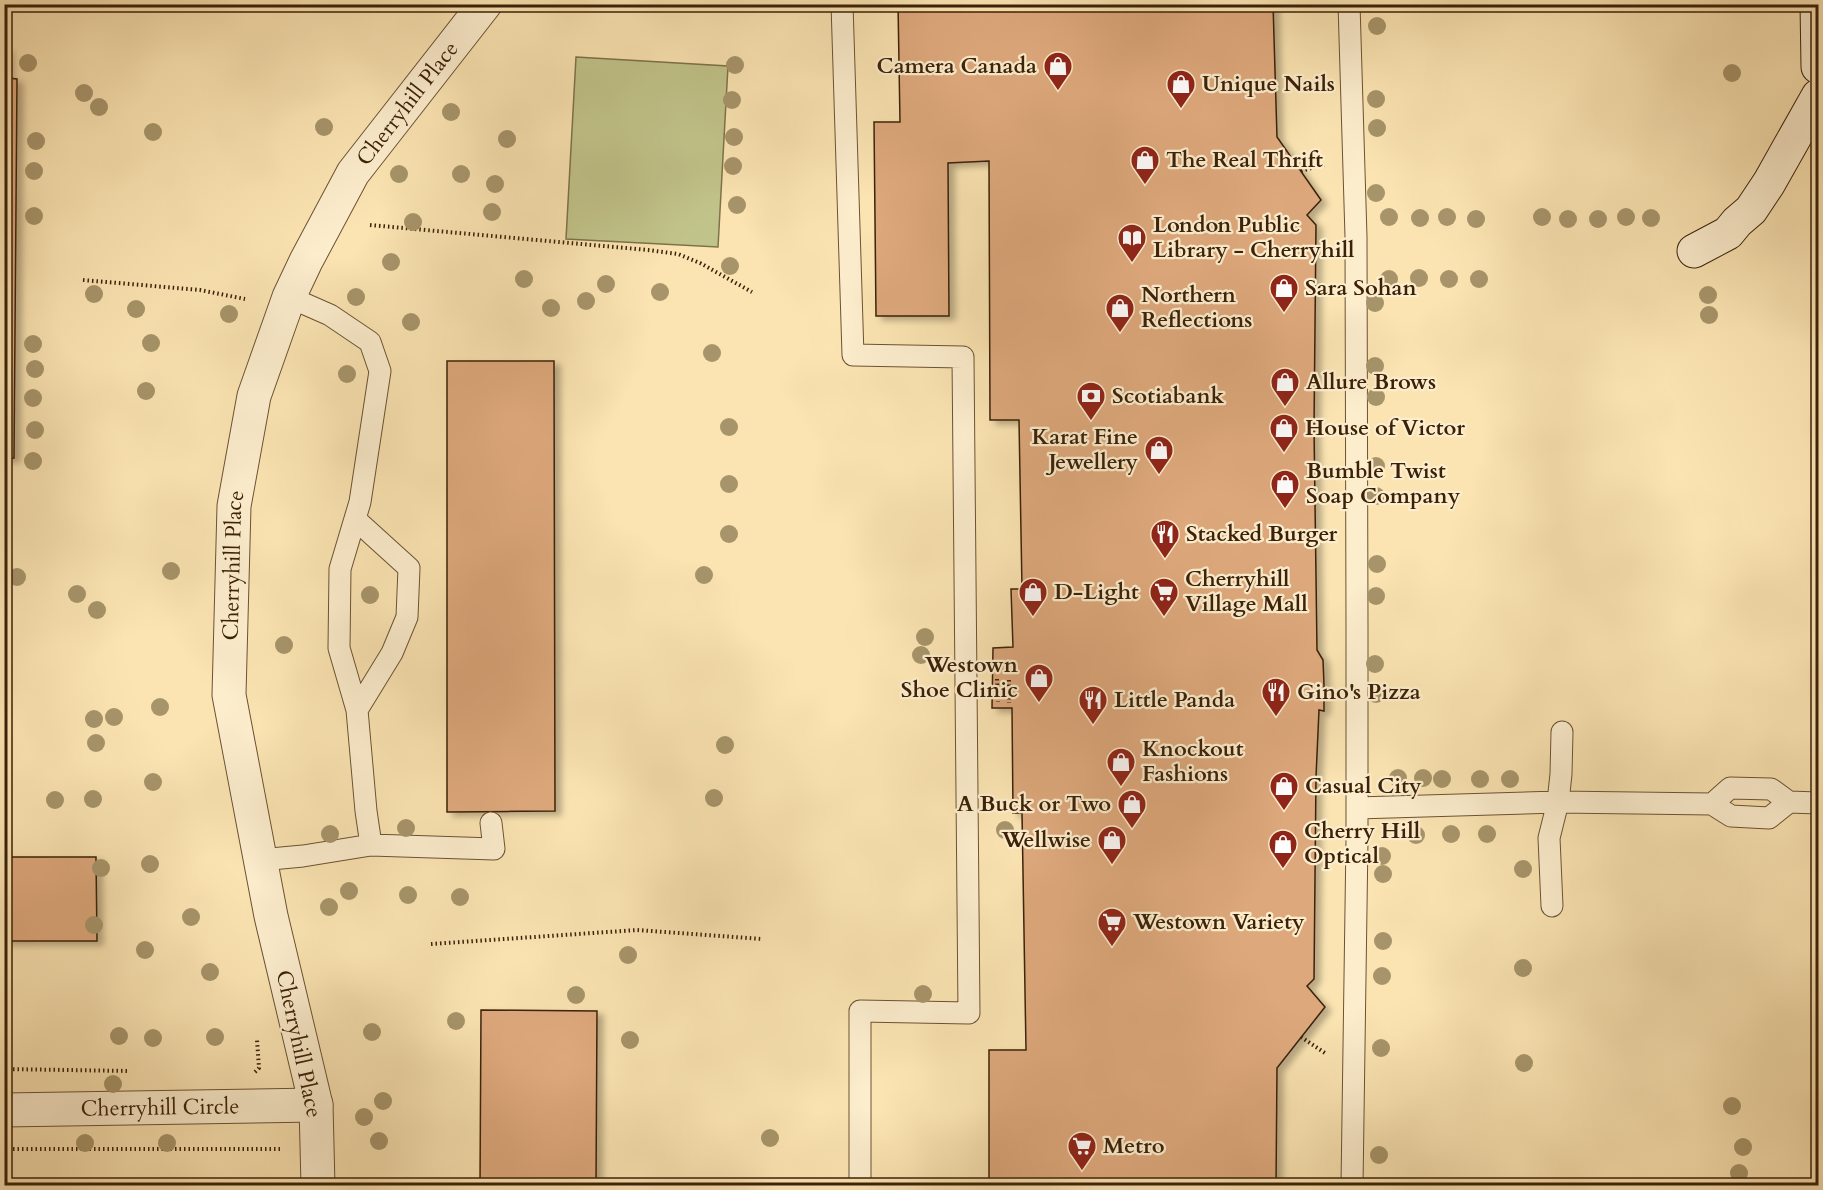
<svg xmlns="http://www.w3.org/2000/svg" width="1823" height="1190" viewBox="0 0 1823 1190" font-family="Cardo,serif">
  <defs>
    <filter id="shadow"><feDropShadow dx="6" dy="4" stdDeviation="3" flood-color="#0004"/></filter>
  </defs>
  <rect width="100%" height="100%" fill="#fbe4b2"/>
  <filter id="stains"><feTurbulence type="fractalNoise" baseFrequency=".00333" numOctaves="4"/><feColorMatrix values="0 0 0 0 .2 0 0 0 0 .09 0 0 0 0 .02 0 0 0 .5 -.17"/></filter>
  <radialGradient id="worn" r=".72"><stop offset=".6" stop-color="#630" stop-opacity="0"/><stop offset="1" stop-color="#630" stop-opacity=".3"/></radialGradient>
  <path fill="#c1c48a" stroke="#7e724a" stroke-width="1.5" d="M576,57L728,66L718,247L566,239Z"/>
  <path fill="#dda87c" stroke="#3b2109" stroke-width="1.5" filter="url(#shadow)" d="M898,4H1273L1277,137L1321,200L1307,215L1316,225L1314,428L1317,650L1323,660L1324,685V711L1319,710L1316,777L1314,979L1307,986L1325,1007L1277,1068L1276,1186H989V1050H1026L1022,813H1013L1012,708H992L993,648L1013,647L1011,589H1022L1019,420H990L989,161L948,163L949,316H876L874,122H900Z
    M4,48H7L8,78L17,79L14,458L4,459Z
    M447,361H554L555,811L447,812Z
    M4,857H96L97,941H4Z
    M481,1010L597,1011L596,1186H480Z"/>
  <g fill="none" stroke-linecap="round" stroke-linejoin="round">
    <g stroke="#6b5233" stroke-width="23">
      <path id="service" d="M842,4L853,355L963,357L969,1013L860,1011V1186
        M1349,4L1356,237L1357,629V839L1352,1186
        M355,519L409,568L407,617L392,653L357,710
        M1789,802L1769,818L1731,816L1712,804L1730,788L1771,789L1789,802L1818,803
        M1357,808L1558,802L1712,804
        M371,845L494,849L491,823
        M260,860L303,856L371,845L366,811L357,710L339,648L340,569L360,502L380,371L370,342L330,315L289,297
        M1552,906L1549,838L1558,802L1561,774L1562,732"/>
    </g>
    <g stroke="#6b5233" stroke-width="35">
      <g id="minor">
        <path id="s1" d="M4,1110L316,1105"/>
      </g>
    </g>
    <g stroke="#6b5233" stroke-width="35">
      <g id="tertiary">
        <path id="s2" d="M318,1186L316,1105L271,916L229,695L234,506L254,396L289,297L306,261L353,173L485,4"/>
      </g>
    </g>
    <g stroke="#3b2109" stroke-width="35">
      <path id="secondary" d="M1817,4L1818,67
        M1694,251L1728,233L1737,222L1751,210L1769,183L1818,96"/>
    </g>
    <path stroke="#3b2109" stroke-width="4" stroke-dasharray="1.5 3" stroke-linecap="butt" d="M1301,171L1326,164
      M370,225L648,250L678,254L700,263L752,292
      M83,280L200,290L245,299
      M997,679L998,702
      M1009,680V703
      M431,944L637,930L762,939
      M1301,1037L1325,1053
      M4,1069L130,1071
      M255,1072L259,1068L257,1040
      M4,1149H283"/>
    <use href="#service" stroke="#fcedcd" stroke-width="21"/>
    <use href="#minor" stroke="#fcedcd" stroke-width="33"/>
    <use href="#tertiary" stroke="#fcedcd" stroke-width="33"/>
    <use href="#secondary" stroke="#fcedcd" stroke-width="33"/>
  </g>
  <g fill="#a7946a">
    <circle cx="1377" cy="26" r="9"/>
    <circle cx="28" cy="63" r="9"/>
    <circle cx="735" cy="65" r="9"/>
    <circle cx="1732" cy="73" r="9"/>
    <circle cx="84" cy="93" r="9"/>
    <circle cx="1376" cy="99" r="9"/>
    <circle cx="732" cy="100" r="9"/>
    <circle cx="99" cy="107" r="9"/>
    <circle cx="451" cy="112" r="9"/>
    <circle cx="324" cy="127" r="9"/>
    <circle cx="1377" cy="128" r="9"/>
    <circle cx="153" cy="132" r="9"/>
    <circle cx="734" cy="137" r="9"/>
    <circle cx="507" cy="139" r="9"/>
    <circle cx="36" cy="141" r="9"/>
    <circle cx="733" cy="166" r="9"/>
    <circle cx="34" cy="171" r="9"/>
    <circle cx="399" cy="174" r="9"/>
    <circle cx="461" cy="174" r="9"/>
    <circle cx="495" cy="184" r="9"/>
    <circle cx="1376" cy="193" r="9"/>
    <circle cx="737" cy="205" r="9"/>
    <circle cx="492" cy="212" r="9"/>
    <circle cx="34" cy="216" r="9"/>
    <circle cx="1389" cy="217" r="9"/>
    <circle cx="1447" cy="217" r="9"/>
    <circle cx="1542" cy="217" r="9"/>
    <circle cx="1626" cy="217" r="9"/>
    <circle cx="1420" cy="218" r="9"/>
    <circle cx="1651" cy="218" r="9"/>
    <circle cx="1476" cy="219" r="9"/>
    <circle cx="1568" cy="219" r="9"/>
    <circle cx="1598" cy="219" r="9"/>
    <circle cx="413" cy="222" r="9"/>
    <circle cx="391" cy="262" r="9"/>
    <circle cx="730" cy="266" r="9"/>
    <circle cx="1419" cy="278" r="9"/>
    <circle cx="524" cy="279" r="9"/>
    <circle cx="1389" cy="279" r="9"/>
    <circle cx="1449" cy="279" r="9"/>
    <circle cx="1479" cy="279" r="9"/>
    <circle cx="606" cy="284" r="9"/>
    <circle cx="660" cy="292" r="9"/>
    <circle cx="94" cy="294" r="9"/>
    <circle cx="1708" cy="295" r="9"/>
    <circle cx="356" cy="297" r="9"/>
    <circle cx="586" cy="301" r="9"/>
    <circle cx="1375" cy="303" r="9"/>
    <circle cx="551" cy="308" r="9"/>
    <circle cx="136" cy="309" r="9"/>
    <circle cx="229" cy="314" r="9"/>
    <circle cx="1709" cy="315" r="9"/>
    <circle cx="411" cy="322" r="9"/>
    <circle cx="151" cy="343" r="9"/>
    <circle cx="33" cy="344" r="9"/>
    <circle cx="712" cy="353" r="9"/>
    <circle cx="1375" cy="366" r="9"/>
    <circle cx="35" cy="369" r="9"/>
    <circle cx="347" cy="374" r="9"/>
    <circle cx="146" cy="391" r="9"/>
    <circle cx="1376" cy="397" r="9"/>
    <circle cx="33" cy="398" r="9"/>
    <circle cx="729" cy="427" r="9"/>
    <circle cx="35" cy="430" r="9"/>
    <circle cx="33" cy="461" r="9"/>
    <circle cx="1376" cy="466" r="9"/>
    <circle cx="729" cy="484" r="9"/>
    <circle cx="1376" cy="496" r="9"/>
    <circle cx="729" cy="534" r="9"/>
    <circle cx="1377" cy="564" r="9"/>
    <circle cx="171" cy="571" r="9"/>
    <circle cx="704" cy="575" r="9"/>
    <circle cx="17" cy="577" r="9"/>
    <circle cx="77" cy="594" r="9"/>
    <circle cx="370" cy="595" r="9"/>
    <circle cx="1376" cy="596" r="9"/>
    <circle cx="97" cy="610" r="9"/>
    <circle cx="925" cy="637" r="9"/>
    <circle cx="284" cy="645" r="9"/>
    <circle cx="921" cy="655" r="9"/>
    <circle cx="1375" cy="664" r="9"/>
    <circle cx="1376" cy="694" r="9"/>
    <circle cx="160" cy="707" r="9"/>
    <circle cx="114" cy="717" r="9"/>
    <circle cx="94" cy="719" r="9"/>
    <circle cx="96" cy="743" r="9"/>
    <circle cx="725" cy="745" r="9"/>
    <circle cx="1398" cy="778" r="9"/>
    <circle cx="1423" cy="778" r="9"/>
    <circle cx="1442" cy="779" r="9"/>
    <circle cx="1480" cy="779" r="9"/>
    <circle cx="1510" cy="779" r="9"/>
    <circle cx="153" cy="782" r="9"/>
    <circle cx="714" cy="798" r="9"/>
    <circle cx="93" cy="799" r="9"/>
    <circle cx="55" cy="800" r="9"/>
    <circle cx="406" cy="828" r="9"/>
    <circle cx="1005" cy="830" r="9"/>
    <circle cx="330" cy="834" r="9"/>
    <circle cx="1451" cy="834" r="9"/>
    <circle cx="1487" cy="834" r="9"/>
    <circle cx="1416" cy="835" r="9"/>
    <circle cx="1382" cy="856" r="9"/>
    <circle cx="150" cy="864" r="9"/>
    <circle cx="101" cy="868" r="9"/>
    <circle cx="1523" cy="869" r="9"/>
    <circle cx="1383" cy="874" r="9"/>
    <circle cx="349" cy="891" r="9"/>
    <circle cx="408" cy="895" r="9"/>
    <circle cx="460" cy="897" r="9"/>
    <circle cx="329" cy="907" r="9"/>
    <circle cx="191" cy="917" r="9"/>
    <circle cx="94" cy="925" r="9"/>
    <circle cx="1383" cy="941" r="9"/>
    <circle cx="145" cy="950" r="9"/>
    <circle cx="628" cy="955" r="9"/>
    <circle cx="1523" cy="968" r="9"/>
    <circle cx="210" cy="972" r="9"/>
    <circle cx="1382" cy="976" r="9"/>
    <circle cx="923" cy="994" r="9"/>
    <circle cx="576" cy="995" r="9"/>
    <circle cx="456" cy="1021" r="9"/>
    <circle cx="372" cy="1032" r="9"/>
    <circle cx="119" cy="1036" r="9"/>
    <circle cx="215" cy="1037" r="9"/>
    <circle cx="153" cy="1038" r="9"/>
    <circle cx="630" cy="1040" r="9"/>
    <circle cx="1381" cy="1048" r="9"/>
    <circle cx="1524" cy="1063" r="9"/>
    <circle cx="113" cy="1084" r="9"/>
    <circle cx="383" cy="1101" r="9"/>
    <circle cx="1732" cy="1106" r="9"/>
    <circle cx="364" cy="1117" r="9"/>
    <circle cx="770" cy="1138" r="9"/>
    <circle cx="379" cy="1141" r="9"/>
    <circle cx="85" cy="1143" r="9"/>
    <circle cx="167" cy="1143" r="9"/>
    <circle cx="1743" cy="1147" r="9"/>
    <circle cx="1379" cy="1155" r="9"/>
    <circle cx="1739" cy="1173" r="9"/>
  </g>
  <defs>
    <g id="shop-pin" transform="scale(1.5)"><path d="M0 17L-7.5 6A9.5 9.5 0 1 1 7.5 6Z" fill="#8f2418" stroke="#fcedcd"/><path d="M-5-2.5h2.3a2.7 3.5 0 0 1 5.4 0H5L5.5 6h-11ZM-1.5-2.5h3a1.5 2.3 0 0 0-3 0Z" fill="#fff"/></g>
    <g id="library-pin" transform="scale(1.5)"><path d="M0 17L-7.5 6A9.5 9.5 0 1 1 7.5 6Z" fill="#8f2418" stroke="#fcedcd"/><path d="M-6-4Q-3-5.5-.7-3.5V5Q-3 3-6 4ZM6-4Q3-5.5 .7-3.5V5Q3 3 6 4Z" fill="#fff"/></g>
    <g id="bank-pin" transform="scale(1.5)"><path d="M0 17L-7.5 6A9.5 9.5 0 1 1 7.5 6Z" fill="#8f2418" stroke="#fcedcd"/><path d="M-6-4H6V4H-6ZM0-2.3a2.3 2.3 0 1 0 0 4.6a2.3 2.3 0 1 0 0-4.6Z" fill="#fff"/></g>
    <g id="restaurant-pin" transform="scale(1.5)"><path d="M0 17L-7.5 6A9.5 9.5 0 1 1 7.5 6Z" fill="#8f2418" stroke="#fcedcd"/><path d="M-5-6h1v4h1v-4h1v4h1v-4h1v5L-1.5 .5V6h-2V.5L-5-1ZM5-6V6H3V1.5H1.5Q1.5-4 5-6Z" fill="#fff"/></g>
    <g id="supermarket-pin" transform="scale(1.5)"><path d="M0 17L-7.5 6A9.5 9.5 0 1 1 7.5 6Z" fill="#8f2418" stroke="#fcedcd"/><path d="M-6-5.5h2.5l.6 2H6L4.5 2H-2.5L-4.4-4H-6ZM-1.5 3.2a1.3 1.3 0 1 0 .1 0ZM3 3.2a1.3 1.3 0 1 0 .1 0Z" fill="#fff"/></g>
  </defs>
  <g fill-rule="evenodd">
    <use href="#shop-pin" x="1058" y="66"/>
    <use href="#shop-pin" x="1181" y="84"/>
    <use href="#shop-pin" x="1145" y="160"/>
    <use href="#library-pin" x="1132" y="238"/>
    <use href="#shop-pin" x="1284" y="288"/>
    <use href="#shop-pin" x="1120" y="308"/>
    <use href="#shop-pin" x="1285" y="382"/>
    <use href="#bank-pin" x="1091" y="396"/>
    <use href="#shop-pin" x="1284" y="428"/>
    <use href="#shop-pin" x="1159" y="450"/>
    <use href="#shop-pin" x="1285" y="484"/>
    <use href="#restaurant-pin" x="1165" y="534"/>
    <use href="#shop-pin" x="1033" y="592"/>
    <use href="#supermarket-pin" x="1164" y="592"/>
    <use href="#shop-pin" x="1039" y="678"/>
    <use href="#restaurant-pin" x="1276" y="692"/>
    <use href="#restaurant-pin" x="1093" y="700"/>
    <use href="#shop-pin" x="1121" y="762"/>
    <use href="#shop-pin" x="1284" y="786"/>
    <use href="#shop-pin" x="1132" y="804"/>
    <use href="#shop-pin" x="1112" y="840"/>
    <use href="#shop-pin" x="1283" y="844"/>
    <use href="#supermarket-pin" x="1112" y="922"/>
    <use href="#supermarket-pin" x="1082" y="1146"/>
  </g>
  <g text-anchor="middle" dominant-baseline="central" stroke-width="4.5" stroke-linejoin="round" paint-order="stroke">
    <g font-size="22" font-weight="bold" fill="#3b2109" stroke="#fcedcd" text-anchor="start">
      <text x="1037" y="66" text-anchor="end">Camera Canada</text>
      <text x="1202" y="84">Unique Nails</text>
      <text x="1166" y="160">The Real Thrift</text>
      <text x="1153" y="225">London Public<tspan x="1153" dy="25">Library - Cherryhill</tspan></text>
      <text x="1305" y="288">Sara Sohan</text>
      <text x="1141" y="295">Northern<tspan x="1141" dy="25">Reflections</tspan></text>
      <text x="1306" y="382">Allure Brows</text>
      <text x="1112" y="396">Scotiabank</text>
      <text x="1305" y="428">House of Victor</text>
      <text x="1138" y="437" text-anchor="end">Karat Fine<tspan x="1138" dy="25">Jewellery</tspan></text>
      <text x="1306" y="471">Bumble Twist<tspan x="1306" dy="25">Soap Company</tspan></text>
      <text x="1186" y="534">Stacked Burger</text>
      <text x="1185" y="579">Cherryhill<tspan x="1185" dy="25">Village Mall</tspan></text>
      <text x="1054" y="592">D-Light</text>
      <text x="1018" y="665" text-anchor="end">Westown<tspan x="1018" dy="25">Shoe Clinic</tspan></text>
      <text x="1297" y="692">Gino's Pizza</text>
      <text x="1114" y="700">Little Panda</text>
      <text x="1142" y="749">Knockout<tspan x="1142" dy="25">Fashions</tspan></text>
      <text x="1305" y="786">Casual City</text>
      <text x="1111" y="804" text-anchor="end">A Buck or Two</text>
      <text x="1304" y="831">Cherry Hill<tspan x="1304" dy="25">Optical</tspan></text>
      <text x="1091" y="840" text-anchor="end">Wellwise</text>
      <text x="1133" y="922">Westown Variety</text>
      <text x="1103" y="1146">Metro</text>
    </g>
    <g font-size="22" fill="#3b2109" stroke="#fcedcd">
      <text stroke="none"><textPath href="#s2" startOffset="1134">Cherryhill Place</textPath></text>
      <text stroke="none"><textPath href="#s2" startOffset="630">Cherryhill Place</textPath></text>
      <text transform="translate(299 1044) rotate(78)">Cherryhill Place</text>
      <text stroke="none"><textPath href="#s1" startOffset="156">Cherryhill Circle</textPath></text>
    </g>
  </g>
  <rect width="1823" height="1190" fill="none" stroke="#fbe4b2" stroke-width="24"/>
  <rect x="6" y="6" width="1811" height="1178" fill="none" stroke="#3b2109" stroke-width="3"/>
  <rect x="12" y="12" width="1799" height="1166" fill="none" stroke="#3b2109" stroke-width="1.5"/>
  <rect width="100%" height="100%" filter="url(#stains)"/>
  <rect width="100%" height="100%" fill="url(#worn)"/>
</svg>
